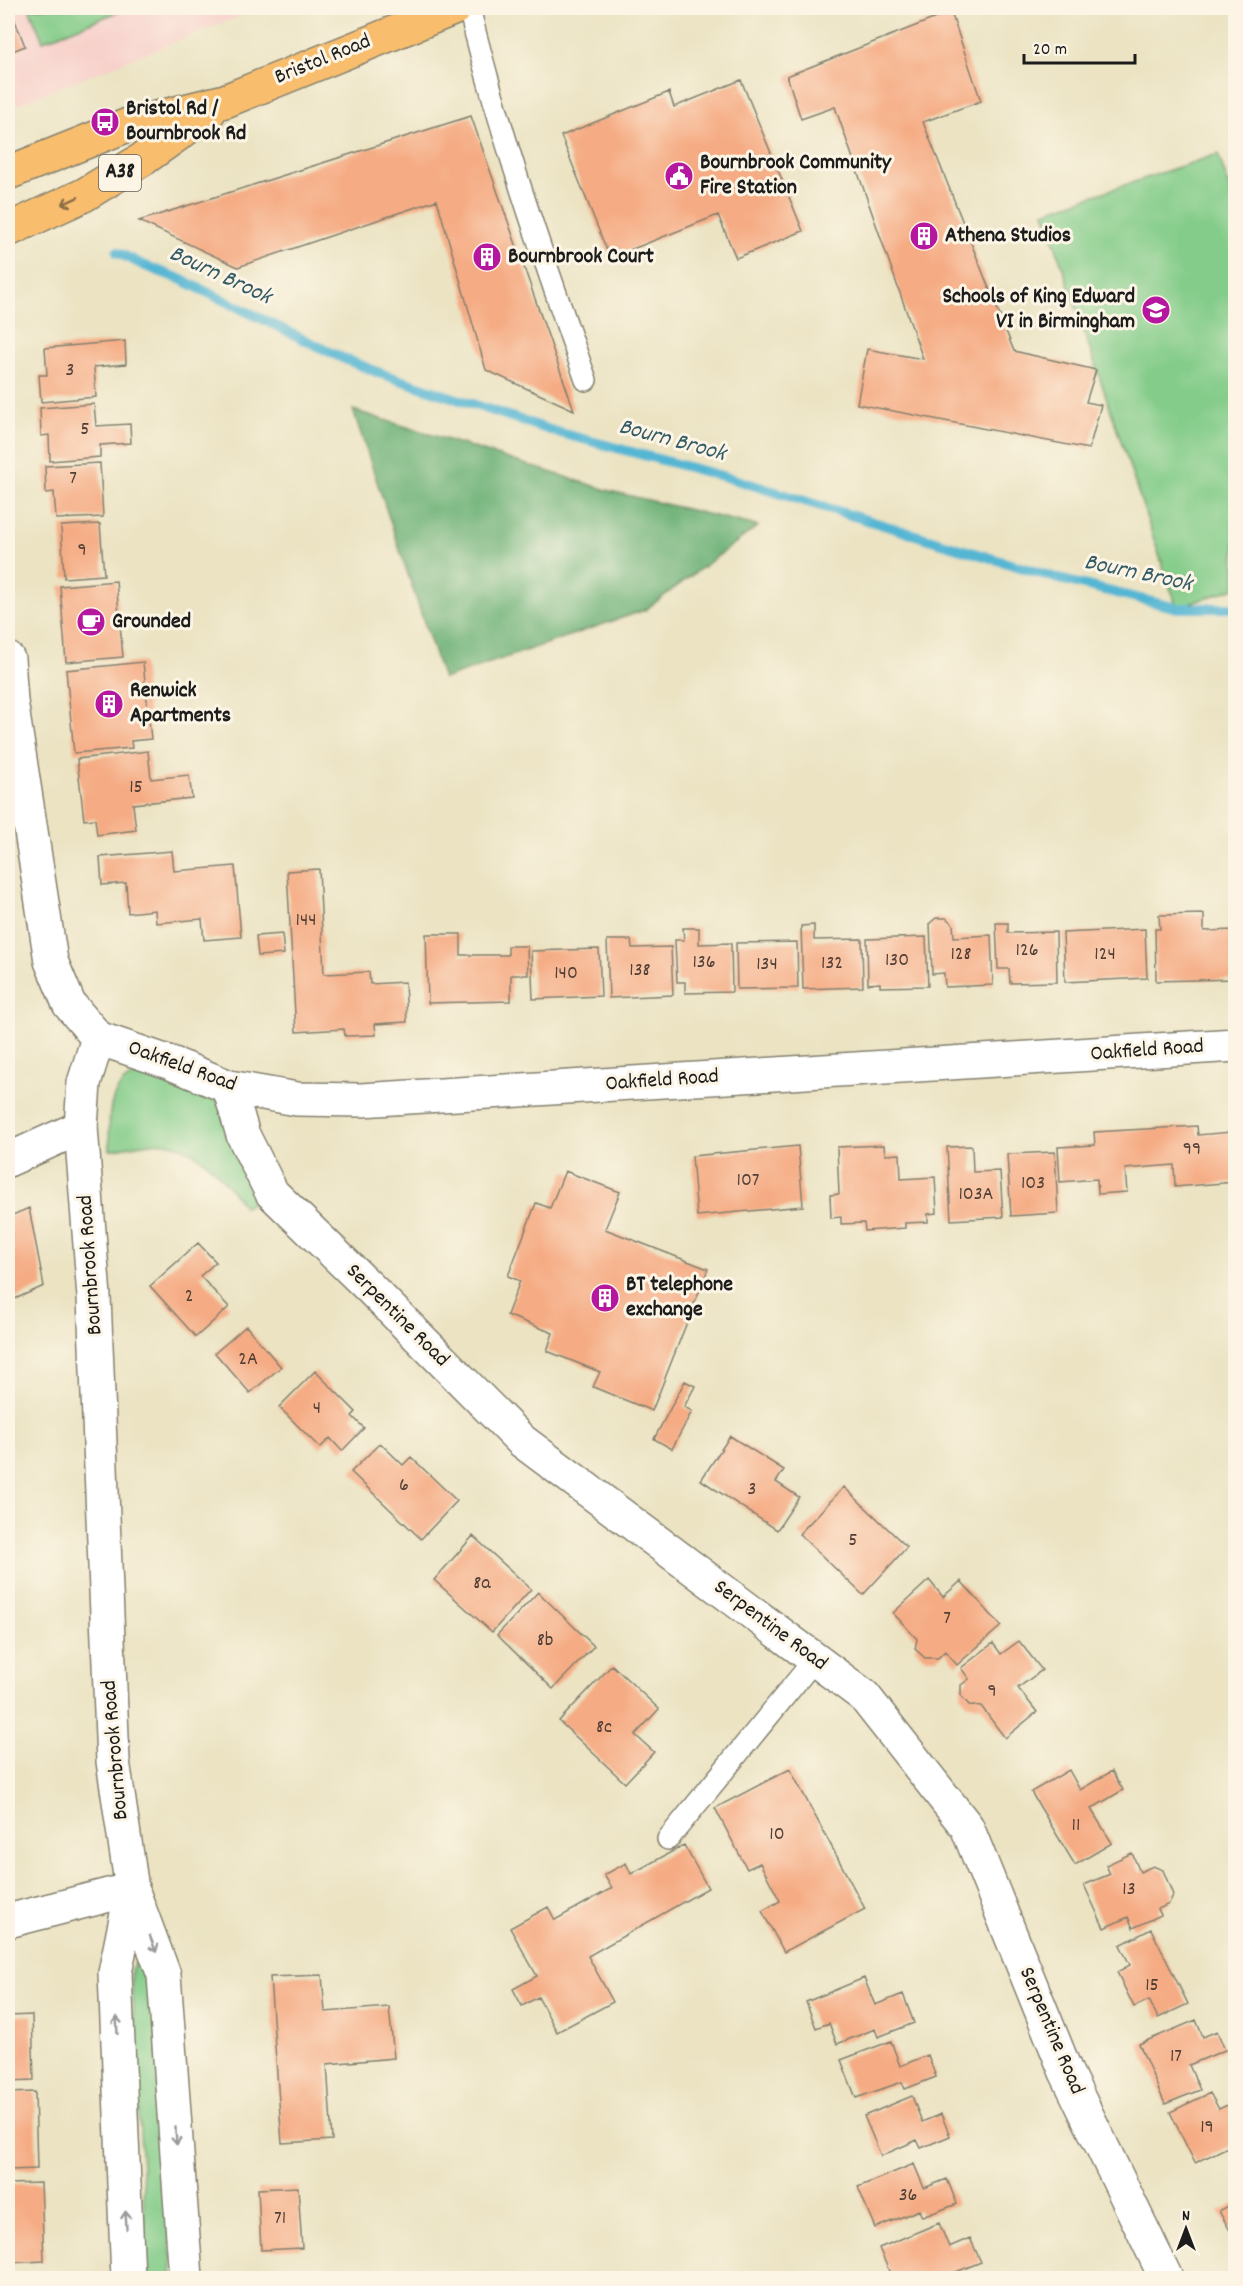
<svg xmlns="http://www.w3.org/2000/svg" width="1243" height="2286" viewBox="0 0 1243 2286" font-family="Dekko,sans-serif">
  <rect width="100%" height="100%" fill="#fcf5e5"/>
  <filter id="ink" filterUnits="userSpaceOnUse"><feTurbulence type="fractalNoise" baseFrequency=".0167" numOctaves="2"/><feDisplacementMap in="SourceGraphic" scale="12" xChannelSelector="R" yChannelSelector="G"/><feConvolveMatrix kernelMatrix="1 2 1 2 8 2 1 2 1" color-interpolation-filters="sRGB"/></filter>
  <filter id="wash" filterUnits="userSpaceOnUse"><feTurbulence type="fractalNoise" baseFrequency=".008" numOctaves="4" result="noise"/><feDisplacementMap in="SourceGraphic" scale="24" xChannelSelector="R" yChannelSelector="G"/><feGaussianBlur stdDeviation="1.35" result="paint"/><feColorMatrix in="noise" values="0 0 0 0 0 0 0 0 0 0 0 0 0 0 0 0 0 1.4 0 .05"/><feComposite in="paint" operator="in"/></filter>
  <g filter="url(#wash)">
    <rect width="100%" height="100%" fill="#ebe3c2"/>
    <path fill="#f7d0ca" d="M8,8H260L8,108Z"/>
    <path fill="#83cc89" stroke="#507452" stroke-width="1.5" d="M29,8H128L43,41Z
      M1218,154L1236,207L1235,588L1177,608L1044,212Z
      M138,1073L191,1081L212,1091L267,1196L244,1207C224,1180 203,1149 166,1143C151,1140 125,1148 110,1150C109,1129 106,1101 122,1084C125,1080 133,1076 138,1073Z
      M141,1954L152,1977L173,2278H148L131,1970Z"/>
    <path fill="#6ab075" stroke="#436648" stroke-width="1.5" d="M353,410L610,491L758,526L645,610L443,679Z"/>
    <g fill="none" stroke-linecap="round" stroke-linejoin="round">
      <path stroke="#55b6d3" stroke-width="10" d="M117,252L143,265L180,279L340,357L382,374L553,431L733,479L1059,579L1177,608H1236"/>
    </g>
    <g id="blocks">
      <path fill="#f5ab83" d="M8,8H10L25,46L8,53Z
        M951,12L981,101L923,122L1014,351L1096,370L1086,402L1101,405L1089,449L857,404L867,349L923,359L835,107L801,119L787,76Z
        M741,80L803,231L736,258L718,215L610,258L561,136L669,92L674,107Z
        M471,116L574,410L486,370L437,200L238,267L139,221Z
        M125,341L126,364L94,367L96,397L41,402L39,375H47L45,348Z
        M94,404L96,426L130,424L131,443L100,445V457L50,461L49,435L41,436L40,408Z
        M100,463L103,517L56,519L54,492L46,493L45,466Z
        M100,524L104,575L64,578L61,526Z
        M116,581L123,657L66,662L60,586Z
        M143,662L151,739L131,741L132,748L74,753L66,670Z
        M148,751L151,779L189,775L192,798L133,804L136,830L97,835L95,819L84,820L77,759Z
        M172,851L174,871L235,866L241,937L204,940L202,919L156,923L155,910L128,913L126,883L102,885L100,857Z
        M319,869L324,974L369,972L370,984L405,982L407,1022L375,1024L376,1035L345,1036L344,1029L296,1032L287,871Z
        M1204,914V931L1236,930V979L1156,981L1155,929H1160L1159,915Z
        M936,918H946L953,924L954,937L991,935L993,985L945,987L944,973L932,974L930,923Z
        M996,923H1008V933L1056,932L1057,982L1010,983L1009,969H998Z
        M814,925V940L862,939L863,987L803,989L801,926Z
        M683,928H699V944L731,943L732,992L685,993V982H677L675,940H684Z
        M1145,929L1147,978L1065,982L1063,933Z
        M282,934L284,954L258,956L256,936Z
        M426,934H461V955H508V946H527L528,975H511V1001L428,1003Z
        M926,937L928,986L880,987V983L868,984L867,939Z
        M607,940H631L632,948L671,947L673,995L609,998Z
        M797,942L798,988L737,989L736,943Z
        M599,949L601,996L533,999L531,951Z
        M1197,1126L1198,1135L1231,1132L1235,1182L1175,1187L1174,1165L1125,1169L1127,1192L1098,1194L1097,1179L1060,1182L1058,1147L1095,1145L1094,1132Z
        M884,1145L885,1155L900,1154L901,1179L935,1177L937,1213L928,1214V1222L905,1223V1228L865,1231L864,1223L841,1224V1217L831,1218L830,1195L839,1194L837,1147Z
        M798,1146L803,1206L697,1216L692,1156Z
        M972,1146L973,1172L1000,1171L1003,1217L951,1220L947,1147Z
        M1055,1152L1058,1213L1011,1216L1007,1154Z
        M565,1171L620,1192L605,1229L708,1269L652,1411L593,1387L600,1372L547,1351L553,1333L507,1315L520,1281L508,1276L536,1203L550,1208Z
        M29,1208L44,1286L8,1302V1217Z
        M198,1243L216,1262L200,1276L229,1307L196,1337L150,1286Z
        M246,1326L281,1367L250,1393L215,1353Z
        M315,1371L356,1412L352,1416L364,1428L342,1451L330,1438L320,1448L279,1407Z
        M685,1381L695,1386L684,1407L692,1411L672,1449L654,1439Z
        M730,1436L784,1470L776,1482L799,1497L777,1530L701,1480Z
        M380,1443L403,1465L411,1457L457,1501L421,1539L351,1472Z
        M844,1487L907,1547L863,1595L799,1534Z
        M473,1536L531,1589L492,1632L434,1580Z
        M929,1580L943,1597L961,1581L1001,1626L957,1665L945,1651L938,1658H925L915,1649L917,1639L893,1613Z
        M538,1592L594,1646L553,1689L497,1635Z
        M1019,1641L1042,1670L1018,1688L1037,1712L1005,1738L981,1706L969,1705L961,1696V1685L969,1679L961,1668L993,1643L1001,1654Z
        M612,1665L659,1709L635,1735L654,1752L625,1783L559,1721Z
        M790,1769L865,1909L784,1952L762,1911L780,1901L760,1863L747,1869L715,1808Z
        M1069,1770L1080,1790L1112,1771L1123,1790L1091,1809L1112,1843L1075,1865L1031,1792Z
        M684,1845L708,1888L588,1956L613,2002L557,2032L538,1997L522,2006L513,1989L537,1976L510,1928L548,1907L555,1920L612,1888L604,1875L626,1863L631,1874Z
        M1132,1853L1140,1872L1153,1866L1163,1870L1173,1895L1169,1904L1158,1909L1161,1915L1133,1928L1128,1917L1104,1928L1084,1885L1110,1874L1106,1865Z
        M1151,1929L1188,2004L1158,2018L1149,2000L1134,2007L1117,1972L1130,1965L1120,1945Z
        M322,1975L325,2012L389,2007L394,2058L327,2064L332,2140L282,2143L270,1977Z
        M864,1978L875,2005L903,1994L914,2023L878,2037L875,2029L837,2044L829,2023L816,2028L806,2002Z
        M32,2015L34,2080L8,2081V2016Z
        M1196,2020L1203,2037L1217,2031L1225,2050L1189,2065L1200,2090L1165,2104L1139,2044Z
        M891,2041L900,2066L928,2055L936,2077L905,2089L902,2082L856,2098L841,2060Z
        M35,2092L37,2169L8,2170V2093Z
        M1210,2093L1219,2109L1236,2101V2143L1195,2163L1170,2112Z
        M912,2096L922,2122L941,2114L950,2136L921,2148L917,2140L881,2156L864,2116Z
        M914,2164L924,2188L947,2179L957,2204L922,2217L919,2210L875,2228L858,2187Z
        M41,2183L44,2261L8,2263V2184Z
        M298,2187L302,2248L261,2250L258,2189Z
        M1236,2202V2241L1219,2211Z
        M939,2223L949,2247L970,2238L981,2262L941,2278H892L879,2248Z"/>
    </g>
  </g>
  <g filter="url(#ink)">
    <use href="#blocks" fill-opacity="0" stroke="#84806f" stroke-width="1.5"/>
    <g fill="none" stroke-linecap="round" stroke-linejoin="round">
      <g stroke="#84806f" stroke-width="24">
        <path id="service" d="M469,8C500,134 543,257 586,380
          M668,1839L815,1659"/>
      </g>
      <g stroke="#84806f" stroke-width="36">
        <path id="minor" d="M98,1038L171,1063L229,1087L297,1099L361,1100L1236,1045
          M229,1087L243,1135L272,1193L371,1289L522,1441L864,1696L967,1827L1066,2072L1166,2278
          M8,1160L81,1127
          M8,1921L132,1889"/>
      </g>
      <g stroke="#84806f" stroke-width="36">
        <path id="tertiary" d="M8,659L11,701L51,961L69,1004L98,1038L84,1083L81,1127L94,1297L113,1761L132,1889L164,1975L186,2278
          M128,2278L115,1973L132,1889"/>
      </g>
      <g stroke="#84806f" stroke-width="36">
        <path id="trunk" d="M8,173L128,125L225,101L455,8
          M8,230L84,195L143,159L209,112"/>
      </g>
      <use href="#service" stroke="#fff" stroke-width="21"/>
      <use href="#minor" stroke="#fff" stroke-width="33"/>
      <use href="#tertiary" stroke="#fff" stroke-width="33"/>
      <use href="#trunk" stroke="#f9be6d" stroke-width="33"/>
    </g>
    <defs><path id="oneway-shaft" d="M-6 0H5M1.5-3L5.5 0L1.5 3" fill="none" stroke-width="1.6" stroke-linecap="round" stroke-linejoin="round" transform="scale(1.5)"/></defs>
    <use stroke="#8a6d44" href="#oneway-shaft" transform="translate(70 201) rotate(155)"/>
    <g stroke="#999">
      <use href="#oneway-shaft" transform="translate(153 1944) rotate(69)"/>
      <use href="#oneway-shaft" transform="translate(117 2025) rotate(-93)"/>
      <use href="#oneway-shaft" transform="translate(176 2136) rotate(86)"/>
      <use href="#oneway-shaft" transform="translate(126 2220) rotate(-93)"/>
    </g>
  </g>
  <defs>
    <g id="bus-disc" transform="scale(1.5)"><circle r="9.5" fill="#b5179e" stroke="#fcf5e5"/><path d="M-5-6H5V4H4V6H2V4H-2V6H-4V4H-5ZM-3.5-4V0h7V-4ZM-3.5 1.2v1.5H-2V1.2ZM2 1.2v1.5H3.5V1.2Z" fill="#fff"/></g>
    <g id="civic-disc" transform="scale(1.5)"><circle r="9.5" fill="#b5179e" stroke="#fcf5e5"/><path d="M-.6-6.5H3V-4.5H.6V-3L4-1V1h2V6H-6V1h2V-1L-.6-3ZM-1.2 2.5V6h2.4V2.5Z" fill="#fff"/></g>
    <g id="building-disc" transform="scale(1.5)"><circle r="9.5" fill="#b5179e" stroke="#fcf5e5"/><path d="M-4-6H4V6H1V3H-1V6H-4ZM-2.5-4.3h1.7v1.8h-1.7ZM.8-4.3h1.7v1.8H.8ZM-2.5-1h1.7V.8h-1.7ZM.8-1h1.7V.8H.8Z" fill="#fff"/></g>
    <g id="school-disc" transform="scale(1.5)"><circle r="9.5" fill="#b5179e" stroke="#fcf5e5"/><path d="M0-5L7-2L0 1L-7-2ZM-4 1L0 2.5L4 1V4Q0 6-4 4Z" fill="#fff"/></g>
    <g id="cafe-disc" transform="scale(1.5)"><circle r="9.5" fill="#b5179e" stroke="#fcf5e5"/><path d="M-5.5-4.5H6V0H3Q3 3.5 0 3.5H-2.5Q-5.5 3.5-5.5 0ZM3-3.2v2h1.7v-2ZM-6 4.5H4V6H-6Z" fill="#fff"/></g>
  </defs>
  <g fill-rule="evenodd">
    <use href="#bus-disc" x="105" y="122"/>
    <use href="#civic-disc" x="679" y="176"/>
    <use href="#building-disc" x="924" y="236"/>
    <use href="#building-disc" x="487" y="257"/>
    <use href="#school-disc" x="1156" y="310"/>
    <use href="#cafe-disc" x="91" y="622"/>
    <use href="#building-disc" x="109" y="704"/>
    <use href="#building-disc" x="605" y="1298"/>
  </g>
  <g text-anchor="middle" dominant-baseline="central" stroke-width="6" stroke-linejoin="round" paint-order="stroke">
    <g font-size="20" fill="#524036">
      <text x="70" y="371">3</text>
      <text x="85" y="430">5</text>
      <text x="73" y="479">7</text>
      <text x="82" y="551">9</text>
      <text x="136" y="788">15</text>
      <text x="306" y="921">144</text>
      <text x="1027" y="951">126</text>
      <text x="961" y="955">128</text>
      <text x="1105" y="955">124</text>
      <text x="897" y="961">130</text>
      <text x="704" y="963">136</text>
      <text x="832" y="964">132</text>
      <text x="767" y="965">134</text>
      <text x="640" y="971">138</text>
      <text x="566" y="974">140</text>
      <text x="1192" y="1150">99</text>
      <text x="748" y="1181">107</text>
      <text x="1033" y="1184">103</text>
      <text x="976" y="1195">103A</text>
      <text x="189" y="1297">2</text>
      <text x="248" y="1360">2A</text>
      <text x="317" y="1409">4</text>
      <text x="404" y="1486">6</text>
      <text x="752" y="1490">3</text>
      <text x="853" y="1541">5</text>
      <text x="482" y="1584">8a</text>
      <text x="947" y="1619">7</text>
      <text x="545" y="1641">8b</text>
      <text x="992" y="1692">9</text>
      <text x="604" y="1728">8c</text>
      <text x="1076" y="1826">11</text>
      <text x="777" y="1835">10</text>
      <text x="1129" y="1890">13</text>
      <text x="1152" y="1986">15</text>
      <text x="1176" y="2057">17</text>
      <text x="1207" y="2128">19</text>
      <text x="908" y="2196">36</text>
      <text x="280" y="2219">71</text>
    </g>
    <rect fill="#fcf5e5" stroke="#5f5d58" stroke-width="1.5" x="99" y="155" width="42" height="36" rx="4.5"/>
    <g font-size="21" font-weight="bold" fill="#1c1c1c">
      <text x="120" y="173">A38</text>
    </g>
    <g font-size="22" fill="#1c1c1c" stroke="#fcf5e5">
      <text transform="translate(323 60) rotate(-22)">Bristol Road</text>
      <text transform="translate(1147 1051) rotate(-4)">Oakfield Road</text>
      <text transform="translate(182 1067) rotate(20)">Oakfield Road</text>
      <text transform="translate(662 1081) rotate(-4)">Oakfield Road</text>
      <text transform="translate(91 1265) rotate(-94)">Bournbrook Road</text>
      <text transform="translate(397 1316) rotate(45)">Serpentine Road</text>
      <text transform="translate(770 1626) rotate(37)">Serpentine Road</text>
      <text transform="translate(116 1750) rotate(-95)">Bournbrook Road</text>
      <text transform="translate(1051 2031) rotate(67)">Serpentine Road</text>
    </g>
    <g font-size="22" font-weight="bold" fill="#1c1c1c" stroke="#fcf5e5" text-anchor="start">
      <text x="126" y="109">Bristol Rd /<tspan x="126" dy="25">Bournbrook Rd</tspan></text>
      <text x="700" y="163">Bournbrook Community<tspan x="700" dy="25">Fire Station</tspan></text>
      <text x="945" y="236">Athena Studios</text>
      <text x="508" y="257">Bournbrook Court</text>
      <text x="1135" y="297" text-anchor="end">Schools of King Edward<tspan x="1135" dy="25">VI in Birmingham</tspan></text>
      <text x="112" y="622">Grounded</text>
      <text x="130" y="691">Renwick<tspan x="130" dy="25">Apartments</tspan></text>
      <text x="626" y="1285">BT telephone<tspan x="626" dy="25">exchange</tspan></text>
    </g>
    <g font-size="24" font-style="italic" fill="#335a65" stroke="#fcf5e5">
      <text transform="translate(220 276) rotate(25)">Bourn Brook</text>
      <text transform="translate(672 441) rotate(15)">Bourn Brook</text>
      <text transform="translate(1138 574) rotate(12)">Bourn Brook</text>
    </g>
  </g>
  <rect width="1243" height="2286" fill="none" stroke="#fcf5e5" stroke-width="30"/>
  <g transform="translate(1186 2229)" stroke="#fcf5e5" stroke-width="4.5" paint-order="stroke">
  <path d="M0-4.5L10 22L0 15L-10 22Z" fill="#1c1c1c"/>
  <text y="-9" font-size="16" font-weight="bold" text-anchor="middle" fill="#1c1c1c">N</text>
  </g>
  <path d="M1024 54v9h111v-9" fill="none" stroke="#1c1c1c" stroke-width="3"/>
  <text x="1033" y="54" font-size="18" fill="#1c1c1c" stroke="#fcf5e5" stroke-width="4.5" paint-order="stroke">20 m</text>
</svg>
